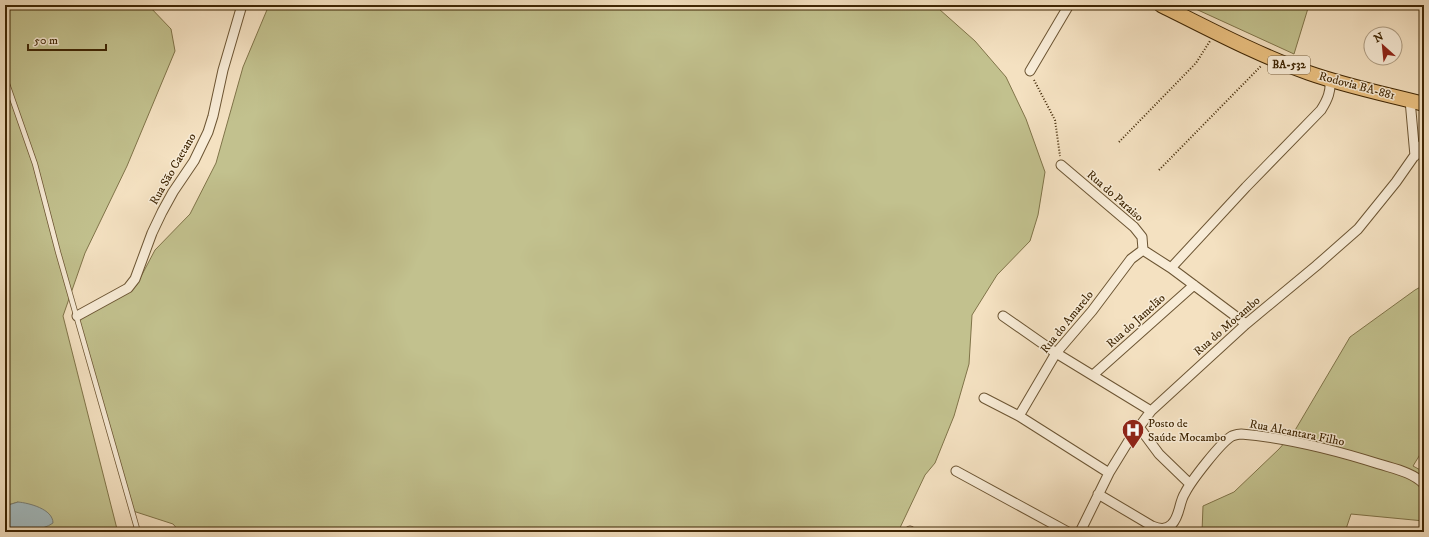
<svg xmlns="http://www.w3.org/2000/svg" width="1429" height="537" viewBox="0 0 1429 537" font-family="'IM FELL DW Pica',serif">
  <rect width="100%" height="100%" fill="#f4e1c1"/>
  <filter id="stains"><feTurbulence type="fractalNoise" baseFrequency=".005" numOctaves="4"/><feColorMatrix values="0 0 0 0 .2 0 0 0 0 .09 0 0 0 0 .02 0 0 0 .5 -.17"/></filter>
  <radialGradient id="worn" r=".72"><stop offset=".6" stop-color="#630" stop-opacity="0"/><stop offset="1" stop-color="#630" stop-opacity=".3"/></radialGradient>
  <path fill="#c2c18e" stroke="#807449" d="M5,5H148L171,29L175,51L127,166L85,253L63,316L117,529L110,532H17L46,527L18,502L5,506Z
    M269,5H933L939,9L975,41L1006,77L1026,119L1045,172L1038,215L1030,241L997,275L972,315L969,364L954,416L935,463L925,475L898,532H180L173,524L133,511L76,312L136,286L155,250L190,214L216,163L243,67Z
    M1187,5H1309L1294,54Z
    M1424,285V448L1413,466L1424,472V521L1351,514L1345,532H1202L1203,506L1234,492L1279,449L1294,432L1350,337L1415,290Z"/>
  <path fill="#a2babf" stroke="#7a7f74" d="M18,502C29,503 53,509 53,523C43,531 18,532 5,532V506Z"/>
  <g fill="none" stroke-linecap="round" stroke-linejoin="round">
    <g stroke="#6c5533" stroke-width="6">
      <path id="service" d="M5,78L35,164L58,252L138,532"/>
    </g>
    <g stroke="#6c5533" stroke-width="11">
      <path id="minor" d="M1030,71L1069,5
        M1410,100L1415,156
        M1061,165L1134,227L1142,237L1143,250
        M1143,250L1171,268L1246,324
        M1171,268L1246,187L1321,110C1328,99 1331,91 1330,79
        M77,316L128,288L135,279L152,233L162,212L173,192L194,161L208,132L213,116L223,70L242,5
        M1003,316L1056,353L1151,411
        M1093,375L1194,285
        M984,398L1019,416L1109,473
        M1019,416L1056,353L1092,311L1131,259L1143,250
        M1139,427L1159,454L1190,484
        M956,471L1068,532
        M1098,494L1152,526C1159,529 1167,530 1172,524C1180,516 1179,502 1185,493C1191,481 1221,442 1232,436C1235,435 1238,434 1241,434C1288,438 1335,450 1379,464C1395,469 1412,472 1424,484
        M910,531L911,532
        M1080,532L1109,473L1128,442L1151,411L1246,324L1316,266L1358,229L1396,182L1424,142"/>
    </g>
    <g stroke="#3f2604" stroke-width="16">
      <path id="primary" d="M1161,5C1209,29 1258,55 1309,73C1346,86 1385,94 1424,104"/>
    </g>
    <path stroke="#3f2604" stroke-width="2" stroke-dasharray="1 2" stroke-linecap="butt" d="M1034,80L1055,120L1060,156
      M1119,142L1196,63L1210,41
      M1159,170L1261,66"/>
    <use href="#service" stroke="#f8ecd7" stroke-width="4.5"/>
    <use href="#minor" stroke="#f8ecd7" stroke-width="9"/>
    <use href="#primary" stroke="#eac080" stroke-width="14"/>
  </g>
  <defs>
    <g id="hospital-pin" transform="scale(1.15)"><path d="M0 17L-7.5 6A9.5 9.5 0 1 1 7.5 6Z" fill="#8f2418" stroke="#f8ecd7"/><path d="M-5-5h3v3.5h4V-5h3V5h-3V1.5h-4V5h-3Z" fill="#fff"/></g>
  </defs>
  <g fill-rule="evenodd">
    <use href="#hospital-pin" x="1133" y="430"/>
  </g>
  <g text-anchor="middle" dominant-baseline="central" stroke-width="3" stroke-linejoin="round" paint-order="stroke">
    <rect fill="#f8ecd7" stroke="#766143" stroke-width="1" x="1268" y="56" width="42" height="18" rx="3"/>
    <g font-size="11" font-weight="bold" fill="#3f2604">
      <text x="1289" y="65">BA-532</text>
    </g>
    <g font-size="12" fill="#3f2604" stroke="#f8ecd7">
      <text transform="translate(1357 86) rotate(15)">Rodovia BA-881</text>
      <text transform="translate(173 169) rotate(-60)">Rua São Caetano</text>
      <text transform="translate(1115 196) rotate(41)">Rua do Paraiso</text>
      <text transform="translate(1136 321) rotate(-42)">Rua do Jamelão</text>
      <text transform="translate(1067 322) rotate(-51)">Rua do Amarelo</text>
      <text transform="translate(1227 326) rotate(-41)">Rua do Mocambo</text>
      <text transform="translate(1297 433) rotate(11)">Rua Alcantara Filho</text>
    </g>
    <g font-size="12" fill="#3f2604" stroke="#f8ecd7" text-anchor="start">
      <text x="1148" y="423">Posto de<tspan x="1148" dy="14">Saúde Mocambo</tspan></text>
    </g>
  </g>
  <rect width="1429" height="537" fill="none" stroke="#f4e1c1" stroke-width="20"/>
  <rect x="6" y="6" width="1417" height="525" fill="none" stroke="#3f2604" stroke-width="2"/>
  <rect x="10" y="10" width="1409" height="517" fill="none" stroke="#3f2604"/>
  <g transform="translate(1383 46) rotate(333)"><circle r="19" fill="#f8ecd7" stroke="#ae9d83"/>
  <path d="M0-3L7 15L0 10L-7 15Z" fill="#8f2418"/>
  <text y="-6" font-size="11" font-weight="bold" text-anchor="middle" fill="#3f2604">N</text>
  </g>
  <path d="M28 44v6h78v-6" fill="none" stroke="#3f2604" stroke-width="2"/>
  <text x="34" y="44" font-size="12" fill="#3f2604" stroke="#f8ecd7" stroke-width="3" paint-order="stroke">50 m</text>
  <rect width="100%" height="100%" filter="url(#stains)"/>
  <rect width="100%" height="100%" fill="url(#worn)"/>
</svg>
